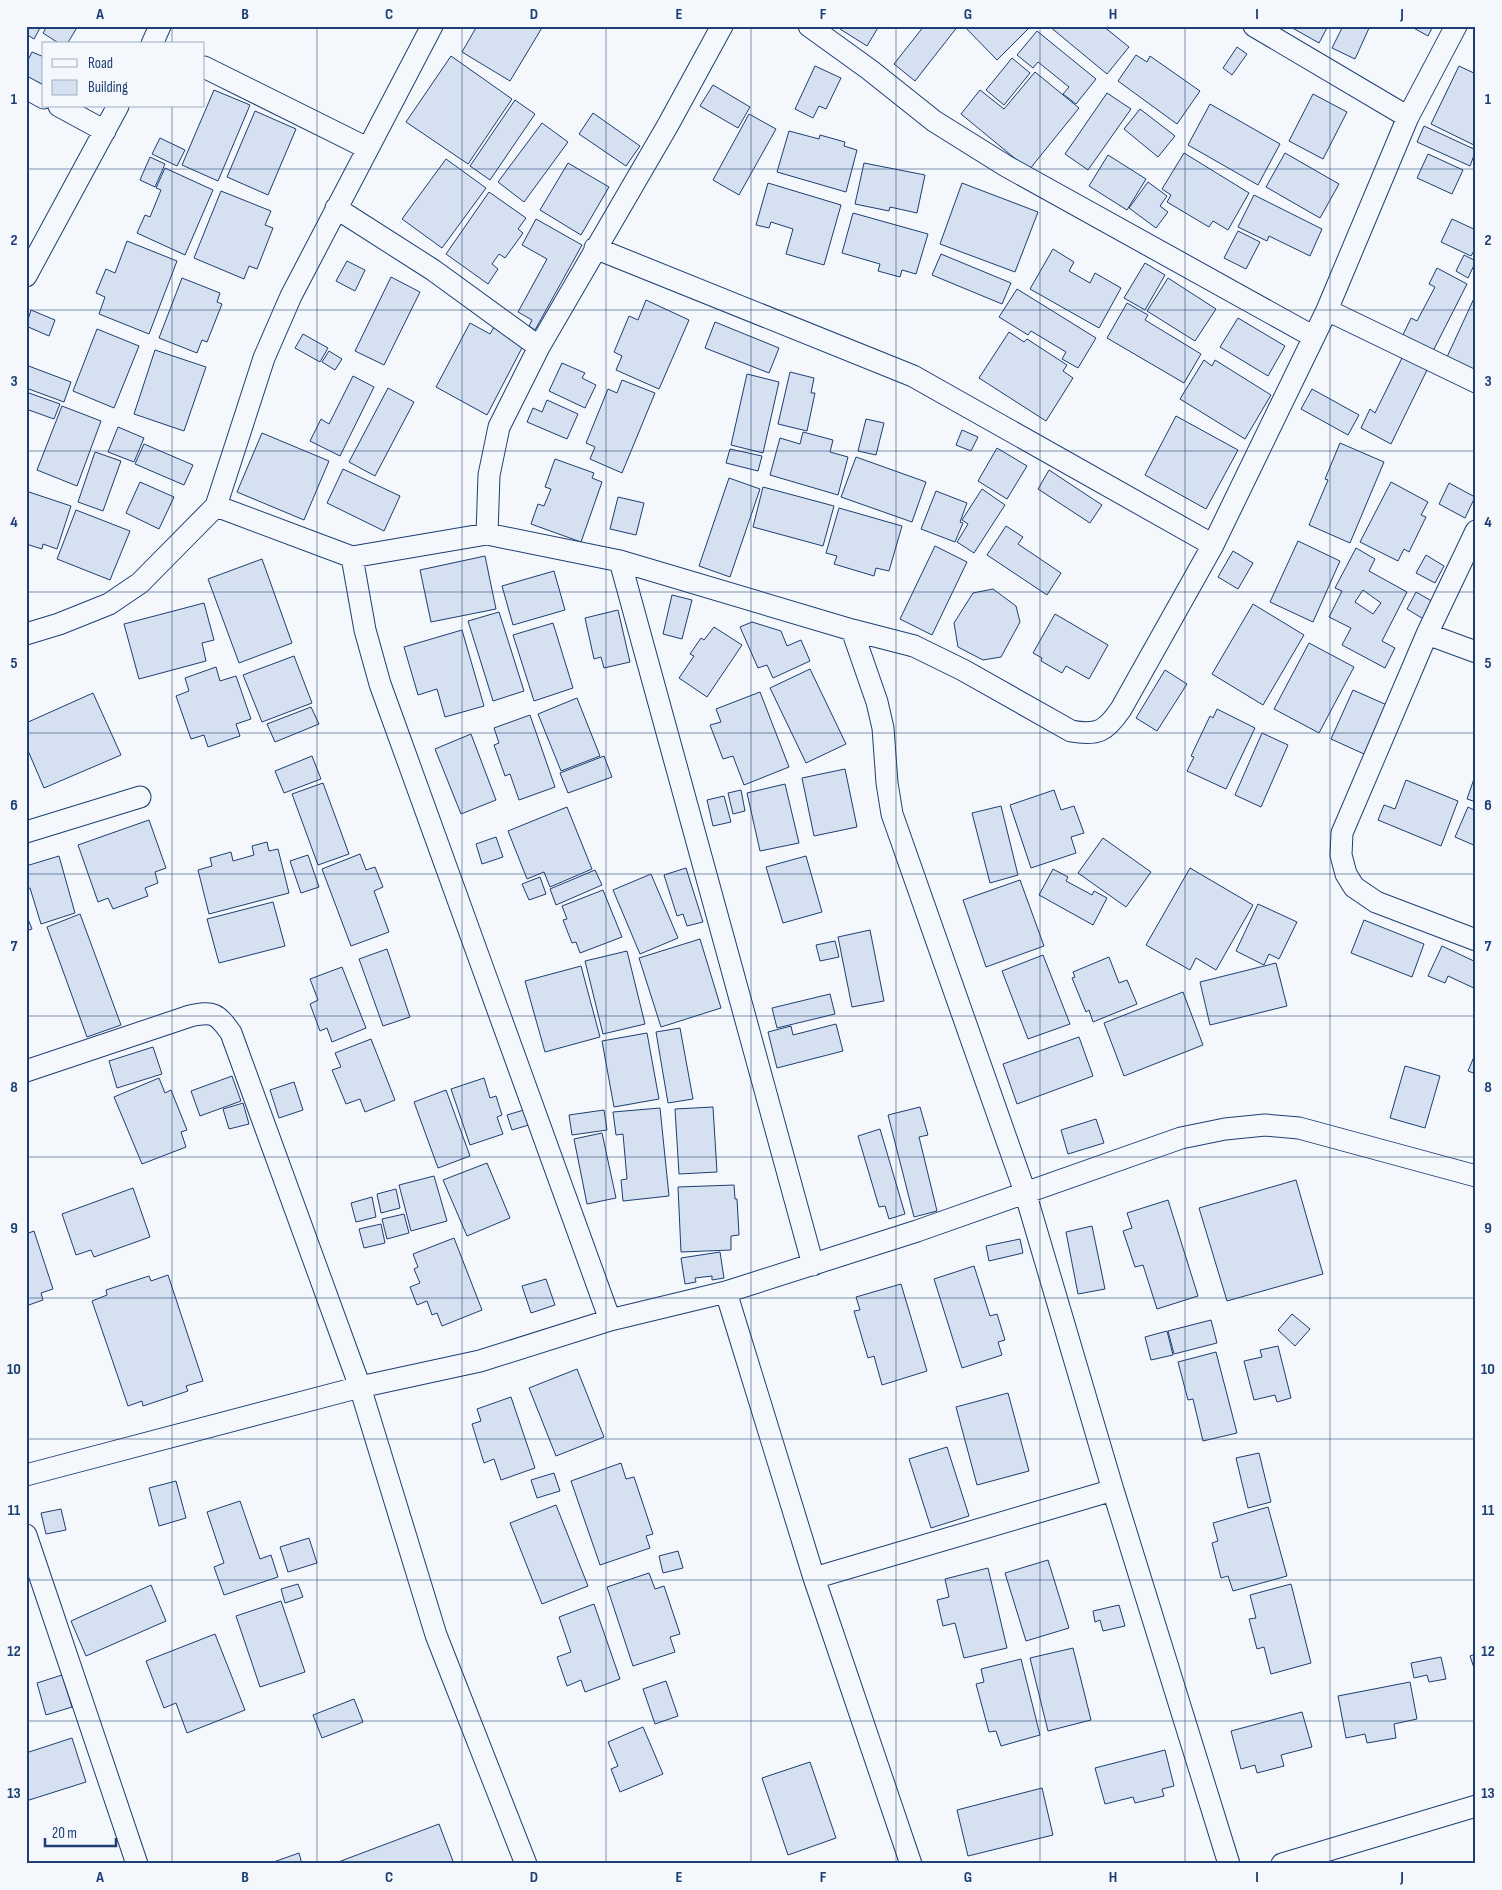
<svg xmlns="http://www.w3.org/2000/svg" width="1502" height="1890" viewBox="0 0 1502 1890" font-family="'Sofia Sans Condensed',sans-serif">
  <rect width="100%" height="100%" fill="#f4f7fb"/>
  <path fill="#d5e0f0" stroke="#1d3f73" fill-rule="evenodd" d="M26,26H41L34,39L26,34Z
    M47,26H78L67,44H60L43,33Z
    M477,26H543L510,81L462,52Z
    M842,26H879L867,46L840,29Z
    M924,26H958L915,81L894,64Z
    M964,26H1025L1028,29L997,60Z
    M1049,26H1103L1129,47L1107,74Z
    M1289,26H1328L1319,43Z
    M1343,26H1370L1355,59L1332,48Z
    M1410,26H1433L1428,36Z
    M1037,31L1096,79L1076,104L1063,94L1069,87L1038,62L1033,68L1017,55Z
    M1237,47L1247,54L1232,75L1223,68Z
    M32,52L44,57V85L26,77V64Z
    M1136,55L1147,62L1150,56L1200,91L1177,124L1118,81Z
    M451,56L512,99L468,164L406,122Z
    M1012,58L1030,73L1004,105L986,90Z
    M815,66L841,78L826,109L819,106L813,118L795,109Z
    M1459,66L1476,74V146L1431,124Z
    M1035,72L1079,108L1029,170L961,114L980,90L1004,109Z
    M713,85L750,107L738,128L700,106Z
    M214,90L250,105L218,181L182,165Z
    M1107,93L1131,109L1088,170L1065,154Z
    M1313,94L1347,112L1323,159L1289,141Z
    M515,100L535,114L490,180L470,166Z
    M1210,104L1280,144L1258,185L1188,145Z
    M1140,109L1175,136L1158,157L1124,129Z
    M255,111L296,129L268,195L227,177Z
    M593,113L640,146L626,166L579,134Z
    M749,114L776,129L739,195L713,180Z
    M542,123L568,142L524,202L498,182Z
    M1424,126L1476,150L1470,166L1417,142Z
    M789,131L819,139L820,135L845,142L844,146L857,150L846,192L777,172Z
    M160,138L185,150L177,166L152,154Z
    M1184,153L1249,193L1228,230L1213,221L1209,227L1167,202L1171,195L1162,189Z
    M1285,153L1339,184L1320,218L1266,187Z
    M1428,154L1463,170L1452,194L1417,178Z
    M1108,155L1146,179L1127,210L1089,186Z
    M150,157L165,164L155,187L140,180Z
    M446,159L486,188L442,248L402,219Z
    M568,163L609,187L581,235L540,210Z
    M864,163L925,175L917,213L890,207L889,211L855,204Z
    M165,168L213,190L185,255L137,233L145,215L150,217L161,190L156,188Z
    M1148,182L1167,196L1160,206L1168,212L1156,228L1129,208Z
    M768,183L841,205L824,265L786,254L793,229L771,222L769,228L756,225Z
    M962,183L1038,212L1015,272L940,244Z
    M221,191L271,211L265,225L273,228L257,269L249,266L244,279L194,258Z
    M489,192L526,218L518,229L523,233L505,258L499,254L492,264L498,269L488,284L446,254Z
    M1254,195L1322,229L1310,256L1269,236L1267,241L1238,227Z
    M853,213L928,234L916,274L902,270L900,277L878,271L880,264L842,253Z
    M536,219L582,245L535,330L529,326L532,320L518,312L547,259L522,245Z
    M1452,219L1476,230V247L1471,256L1441,242Z
    M1238,231L1260,242L1246,269L1224,258Z
    M127,241L177,261L149,334L99,314L105,297L96,293L106,269L115,273Z
    M1053,249L1074,262L1069,271L1090,283L1095,273L1121,288L1099,328L1030,289Z
    M941,254L1011,283L1002,304L932,275Z
    M1464,255L1476,261L1468,278L1456,271Z
    M347,261L365,270L355,291L336,281Z
    M1145,263L1165,275L1145,310L1124,298Z
    M1437,268L1467,284L1432,353L1402,337L1411,318L1417,321L1435,287L1429,284Z
    M391,277L420,292L384,365L355,351Z
    M182,278L220,293L217,302L222,304L207,342L202,340L197,353L159,338Z
    M1168,278L1216,309L1195,341L1147,311Z
    M1017,289L1096,338L1078,368L1062,359L1066,352L1031,331L1028,335L999,317Z
    M1476,294V371L1447,357Z
    M646,300L689,320L659,389L616,370L622,356L614,352L629,316L638,320Z
    M1127,303L1148,315L1145,320L1201,354L1184,383L1107,338Z
    M31,310L55,320L49,336L26,326Z
    M1238,318L1285,346L1268,376L1220,347Z
    M715,322L779,348L769,373L705,348Z
    M470,323L490,334L494,327L524,344L487,415L436,387Z
    M97,329L139,346L114,408L73,391Z
    M1009,332L1024,342L1027,339L1067,365L1063,371L1073,378L1046,421L979,378Z
    M303,334L328,348L320,362L295,348Z
    M155,350L206,367L184,431L134,414Z
    M329,351L342,359L335,370L322,362Z
    M1403,356L1428,368L1391,444L1361,428L1370,409L1375,413Z
    M1204,360L1212,366L1215,360L1271,395L1245,439L1180,399Z
    M562,363L585,373L582,378L596,385L585,408L549,391Z
    M26,365L71,382L64,402L26,388Z
    M790,372L814,378L811,393H815L807,431L778,424Z
    M747,374L779,382L763,453L731,445Z
    M353,376L374,387L340,456L310,441L321,419L329,424Z
    M622,380L655,393L622,473L590,459L595,447L586,443L608,389L617,393Z
    M388,388L414,402L375,476L349,462Z
    M1312,389L1359,415L1348,435L1301,409Z
    M26,392L60,404L54,419L26,409Z
    M547,400L578,414L567,439L527,422L533,408L542,412Z
    M62,406L101,421L77,486L37,470Z
    M1176,416L1238,450L1206,509L1145,475Z
    M866,419L884,423L876,455L858,451Z
    M118,427L144,438L134,462L108,452Z
    M962,430L978,437L971,451L956,445Z
    M803,432L833,440L830,452L848,457L838,495L770,475L780,438L800,444Z
    M262,433L329,461L304,520L237,492Z
    M1340,443L1384,462L1350,543L1309,525L1328,480L1325,479Z
    M144,444L193,465L184,485L135,464Z
    M997,448L1027,466L1007,499L978,481Z
    M730,449L762,456L758,471L726,463Z
    M95,452L121,461L103,511L78,502Z
    M856,457L926,482L912,522L841,497Z
    M555,459L594,473L592,478L602,482L581,542L531,524L538,504L544,506L551,489L545,487Z
    M343,469L400,496L384,531L327,503Z
    M1049,470L1102,505L1090,523L1038,489Z
    M729,478L760,489L730,577L699,566Z
    M140,482L174,497L159,529L126,513Z
    M1391,482L1428,502L1421,515L1426,517L1409,552L1404,549L1398,561L1360,542Z
    M1449,483L1475,497L1465,518L1439,504Z
    M763,487L834,506L823,546L753,527Z
    M982,489L1005,505L974,553L957,542L968,524L962,520Z
    M26,491L71,506L57,549L43,544L42,549L26,544Z
    M936,491L967,503L960,522L963,523L955,542L921,529Z
    M618,497L644,503L636,535L610,529Z
    M839,508L902,526L889,571L876,568L874,576L834,564L837,556L826,553Z
    M76,510L130,531L110,580L57,559Z
    M1006,526L1023,537L1018,544L1061,573L1047,595L987,555Z
    M1298,541L1340,561L1313,622L1270,602Z
    M935,546L967,562L932,635L900,619Z
    M1356,548L1375,559L1369,571L1407,592L1382,641L1395,648L1385,668L1342,645L1351,628L1329,617L1342,591L1335,588ZM1363,590L1381,603L1373,614L1355,602Z
    M1233,551L1253,563L1238,589L1218,577Z
    M1426,555L1444,566L1435,583L1416,573Z
    M485,556L496,609L431,622L420,570Z
    M262,559L292,643L239,663L208,579Z
    M554,571L565,610L513,625L502,586Z
    M993,589L1016,606L1020,622L1001,657L983,660L958,647L954,623L973,593Z
    M1416,592L1435,603L1425,620L1407,609Z
    M672,595L692,600L682,639L663,634Z
    M204,603L214,640L202,643L206,661L139,679L124,624Z
    M1253,604L1304,635L1263,705L1212,674Z
    M618,610L630,662L604,668L601,657L594,659L585,618Z
    M499,612L524,691L493,701L468,621Z
    M1055,614L1108,645L1089,679L1066,666L1062,673L1041,661L1042,658L1033,653Z
    M752,622L781,631L787,646L801,640L810,661L773,678L767,665L758,668L740,627Z
    M553,623L573,688L534,701L513,635Z
    M714,627L742,645L707,697L679,678L694,656L690,654L701,638L704,640Z
    M462,630L484,706L445,717L437,689L418,695L404,647Z
    M1309,643L1354,667L1319,733L1274,709Z
    M294,656L312,703L262,722L243,675Z
    M216,667L220,681L236,676L251,719L236,724L240,736L208,747L204,735L191,739L176,696L189,691L185,678Z
    M810,669L846,744L806,763L770,688Z
    M1165,670L1187,684L1157,731L1136,718Z
    M1353,690L1387,705L1364,754L1331,739Z
    M760,692L789,767L744,785L733,756L723,759L710,725L721,722L716,709Z
    M93,693L121,755L44,788L26,746V723Z
    M577,698L600,756L561,771L538,714Z
    M311,707L319,724L275,742L267,724Z
    M1217,709L1255,728L1226,789L1187,771L1194,757L1191,756L1210,716L1213,718Z
    M530,715L555,787L519,800L510,774L505,776L494,745L499,743L494,728Z
    M1262,733L1288,745L1261,807L1235,795Z
    M471,734L496,800L461,814L435,749Z
    M312,756L321,779L284,793L275,771Z
    M604,756L612,777L568,793L560,773Z
    M845,769L857,827L814,836L802,778Z
    M1476,773V802L1467,799Z
    M1406,780L1458,801L1441,846L1378,820L1384,805L1395,809Z
    M323,783L349,854L318,865L292,794Z
    M785,784L799,843L760,851L747,793Z
    M741,790L745,811L733,814L728,793Z
    M1054,790L1061,810L1074,806L1084,833L1071,837L1076,853L1031,868L1010,805Z
    M724,796L731,822L713,826L707,800Z
    M1001,806L1018,875L990,883L972,813Z
    M567,807L592,869L550,887L544,872L527,879L508,831Z
    M1468,807L1476,811V846L1455,837Z
    M149,820L166,868L155,872L158,883L145,888L148,896L113,909L108,898L98,902L78,845Z
    M496,837L503,857L482,864L476,844Z
    M1103,838L1151,872L1126,907L1078,873Z
    M267,842L269,851L278,849L289,893L209,914L198,870L212,866L210,858L231,852L233,861L254,855L252,846Z
    M360,854L366,870L375,867L383,887L374,891L389,932L351,946L322,869Z
    M308,855L319,887L301,893L290,861Z
    M59,856L75,913L41,924L30,888L26,889V866Z
    M806,856L822,912L783,923L766,867Z
    M686,868L703,922L687,926L683,914L677,916L664,875Z
    M1190,868L1253,905L1216,970L1196,958L1190,970L1146,945Z
    M1053,869L1068,877L1066,881L1092,895L1094,891L1107,898L1093,925L1039,895Z
    M595,870L602,885L556,905L550,889Z
    M651,874L678,938L640,954L613,890Z
    M540,877L546,894L529,900L522,884Z
    M1020,880L1044,946L986,967L963,900Z
    M603,890L622,937L580,953L576,942L572,943L563,920L567,919L562,906Z
    M273,902L285,946L219,963L207,919Z
    M1258,904L1297,922L1279,959L1269,954L1264,965L1236,951Z
    M26,914L32,929L26,931Z
    M80,914L121,1025L87,1037L47,927Z
    M1364,920L1424,944L1412,977L1351,953Z
    M870,930L884,1001L852,1007L838,937Z
    M700,939L721,1008L661,1027L639,958Z
    M835,941L839,957L820,961L816,945Z
    M1442,946L1476,962V989L1448,976L1445,983L1428,976Z
    M387,949L410,1017L383,1026L359,959Z
    M627,951L645,1024L603,1034L585,961Z
    M1043,955L1070,1024L1028,1039L1002,971Z
    M1109,957L1119,983L1127,980L1137,1004L1093,1022L1089,1010L1086,1012L1072,978L1075,977L1073,972Z
    M1276,963L1287,1006L1210,1025L1200,982Z
    M581,966L600,1037L545,1052L525,981Z
    M342,967L366,1028L332,1042L327,1028L320,1031L310,1004L318,1000L310,979Z
    M1183,992L1203,1045L1124,1076L1104,1023Z
    M830,994L835,1014L777,1028L772,1008Z
    M836,1024L843,1051L777,1068L768,1032L791,1026L793,1035Z
    M680,1028L693,1099L668,1103L656,1032Z
    M647,1033L659,1099L614,1107L602,1041Z
    M1079,1037L1093,1076L1017,1104L1003,1064Z
    M371,1039L395,1100L365,1112L360,1099L346,1104L332,1070L341,1067L335,1053Z
    M153,1047L162,1074L117,1088L109,1061Z
    M1476,1052V1074L1468,1071Z
    M1405,1066L1440,1076L1425,1128L1390,1118Z
    M232,1076L241,1101L200,1116L191,1091Z
    M159,1078L165,1093L171,1090L187,1130L181,1132L186,1147L142,1164L114,1097Z
    M484,1078L490,1098L496,1096L502,1115L497,1117L503,1134L470,1145L451,1089Z
    M294,1082L303,1110L279,1118L270,1090Z
    M446,1090L470,1156L438,1168L414,1102Z
    M243,1103L249,1124L229,1129L223,1109Z
    M713,1107L717,1172L679,1174L675,1109Z
    M920,1107L928,1135L919,1137L937,1211L914,1217L888,1115Z
    M660,1108L669,1196L623,1201L621,1180L627,1179L623,1134L616,1135L613,1112Z
    M527,1109L532,1124L512,1130L507,1115Z
    M604,1110L607,1130L572,1135L569,1115Z
    M1096,1119L1104,1143L1068,1154L1061,1130Z
    M880,1129L905,1214L889,1219L885,1206L879,1207L858,1136Z
    M602,1133L616,1198L587,1204L574,1139Z
    M487,1163L510,1218L467,1236L443,1180Z
    M434,1176L447,1221L411,1231L399,1185Z
    M1296,1180L1323,1274L1227,1301L1199,1208Z
    M734,1185L735,1199H737L739,1235L731,1236V1250L681,1252L678,1187Z
    M133,1188L150,1237L94,1257L91,1250L76,1255L62,1214Z
    M396,1189L400,1208L381,1213L377,1194Z
    M372,1197L376,1217L356,1222L351,1203Z
    M1168,1200L1198,1296L1157,1309L1143,1265L1135,1267L1123,1231L1132,1228L1127,1213Z
    M404,1214L409,1233L387,1239L382,1219Z
    M381,1224L385,1243L364,1248L359,1229Z
    M1092,1226L1105,1289L1078,1294L1066,1232Z
    M34,1231L53,1289L41,1293L43,1300L26,1306V1234Z
    M454,1238L482,1310L442,1326L437,1313L432,1315L427,1301L417,1305L410,1287L420,1283L414,1269L418,1267L413,1254Z
    M1020,1239L1023,1253L989,1261L986,1246Z
    M720,1252L724,1278L712,1280V1276L695,1278L696,1282L685,1284L681,1258Z
    M974,1266L990,1316L997,1314L1005,1340L998,1342L1002,1355L962,1368L934,1279Z
    M168,1275L203,1381L186,1386L188,1391L143,1406L142,1401L128,1406L92,1301L107,1295L106,1290L149,1276L151,1281Z
    M546,1279L555,1305L531,1313L522,1286Z
    M901,1284L927,1371L882,1385L874,1356L868,1358L854,1311L860,1310L856,1297Z
    M1292,1314L1310,1329L1295,1346L1278,1330Z
    M1211,1320L1217,1343L1174,1354L1168,1331Z
    M1167,1331L1173,1355L1151,1360L1145,1337Z
    M1278,1346L1291,1398L1277,1402L1275,1395L1254,1400L1244,1361L1262,1357L1260,1350Z
    M1216,1352L1237,1433L1203,1441L1193,1399L1188,1400L1178,1362Z
    M577,1369L604,1437L556,1456L529,1388Z
    M1008,1393L1029,1471L977,1485L956,1407Z
    M511,1397L535,1468L501,1480L494,1459L484,1463L472,1424L481,1421L477,1409Z
    M947,1447L969,1516L931,1528L909,1459Z
    M1259,1453L1271,1502L1248,1508L1236,1458Z
    M621,1463L626,1479L634,1477L653,1534L646,1536L650,1548L600,1565L571,1481Z
    M554,1473L560,1491L537,1498L531,1480Z
    M176,1481L186,1518L159,1526L149,1488Z
    M240,1501L260,1559L271,1555L278,1577L224,1595L214,1567L224,1563L207,1512Z
    M556,1505L588,1586L542,1604L510,1523Z
    M1268,1507L1287,1576L1233,1591L1228,1576L1221,1578L1212,1543L1218,1541L1213,1523Z
    M61,1509L66,1530L46,1534L41,1513Z
    M309,1538L317,1563L288,1572L280,1547Z
    M678,1551L683,1568L663,1573L659,1556Z
    M1048,1560L1069,1628L1026,1641L1005,1573Z
    M988,1568L1007,1648L964,1658L955,1623L943,1626L937,1600L949,1597L945,1579Z
    M649,1573L655,1589L664,1586L680,1634L670,1637L675,1652L633,1666L607,1587Z
    M298,1584L303,1597L285,1603L281,1589Z
    M1291,1584L1311,1663L1271,1674L1264,1647L1257,1649L1249,1619L1256,1618L1250,1595Z
    M151,1585L166,1621L86,1656L71,1621Z
    M281,1601L305,1672L260,1687L236,1616Z
    M594,1604L620,1679L585,1692L581,1680L567,1686L557,1657L571,1652L559,1617Z
    M1119,1605L1125,1626L1103,1631L1100,1620L1095,1622L1093,1611Z
    M215,1634L245,1710L187,1733L176,1703L164,1708L146,1661Z
    M1073,1648L1091,1720L1048,1731L1030,1658Z
    M1476,1654V1674L1470,1656Z
    M1441,1657L1446,1679L1429,1682L1427,1675L1414,1678L1411,1663Z
    M1021,1659L1040,1735L1001,1746L996,1731L989,1732L976,1684L984,1682L981,1669Z
    M62,1675L72,1707L46,1715L37,1683Z
    M666,1681L678,1716L655,1724L643,1689Z
    M1410,1682L1417,1719L1394,1724L1396,1738L1367,1743L1365,1734L1346,1738L1338,1696Z
    M354,1699L363,1722L322,1738L313,1715Z
    M1302,1712L1312,1747L1281,1755L1284,1766L1257,1773L1255,1765L1241,1769L1231,1731Z
    M643,1727L663,1774L620,1792L611,1769L618,1766L608,1742Z
    M72,1738L86,1782L26,1801V1753Z
    M1165,1750L1174,1786L1162,1789L1164,1796L1135,1803L1133,1797L1105,1804L1095,1768Z
    M810,1762L836,1838L788,1855L762,1778Z
    M1042,1788L1053,1835L968,1856L957,1810Z
    M439,1824L454,1864H333Z
    M299,1853L302,1864H268Z"/>
  <g fill="none" stroke-linecap="round" stroke-linejoin="round">
    <g stroke="#1d3f73" stroke-width="23">
      <path id="minor" d="M809,26L870,70L934,121L1006,166L1314,337
        M1254,26L1408,117
        M152,44L160,26
        M204,67L367,148
        M26,88L44,98
        M59,106L105,131
        M336,208L433,270L539,347
        M595,248L913,376L1213,545L1121,709C1106,731 1098,736 1071,731L963,670L914,646L852,630
        M26,276L118,106
        M1327,310L1476,382
        M216,506L352,557L487,534L620,561L852,630L877,702L883,728L887,783L892,814L1025,1192L1113,1490L814,1578
        M1476,531L1427,634L1342,833L1341,855L1346,874L1354,887L1376,902L1476,940
        M487,534L489,475L499,427L539,347L668,125L722,26
        M1213,545L1327,310L1408,117L1456,26
        M352,557L365,630L380,684L610,1320
        M620,561L813,1265
        M26,634L59,624L109,604L140,583L216,506L264,358L291,296L432,26
        M1427,634L1476,652
        M26,832L140,797
        M26,1071L190,1016C213,1011 217,1013 231,1033L360,1387L436,1635L526,1864
        M726,1292L814,1578L911,1864
        M26,1475L360,1387L480,1361L610,1320L726,1292L917,1231L1181,1138L1225,1129L1265,1125L1299,1128L1476,1176
        M1113,1490L1229,1864
        M26,1535L137,1864
        M1282,1864L1476,1806"/>
    </g>
    <use href="#minor" stroke="#f4f7fb" stroke-width="21"/>
  </g>
  <path fill="none" stroke="#1d3f73" stroke-width="1" stroke-opacity="0.55" d="M172,26V44M317,26V1864M462,26V1864M606,26V1864M751,26V1864M896,26V1864M1040,26V1864M1185,26V1864M1330,26V1864M172,106V1864M26,169H1476M26,310H1476M26,451H1476M26,592H1476M26,733H1476M26,874H1476M26,1016H1476M26,1157H1476M26,1298H1476M26,1439H1476M26,1580H1476M26,1721H1476"/>
  <rect width="1502" height="1890" fill="none" stroke="#f4f7fb" stroke-width="55"/>
  <rect x="42" y="42" width="162" height="65" fill="#f4f7fb" stroke="#9eadc5"/>
  <rect x="52" y="59" width="25" height="8" fill="#f4f7fb" stroke="#9eadc5"/>
  <text x="88" y="68" font-size="15" fill="#1d3f73">Road</text>
  <rect x="52" y="80" width="25" height="15" fill="#d5e0f0" stroke="#9eadc5"/>
  <text x="88" y="92" font-size="15" fill="#1d3f73">Building</text>
  <path d="M45 1838v8h71v-8" fill="none" stroke="#1d3f73" stroke-width="2.5"/>
  <text x="52" y="1838" font-size="15" fill="#1d3f73" stroke="#f4f7fb" stroke-width="4" paint-order="stroke">20 m</text>
  <rect x="28" y="28" width="1446" height="1834" fill="none" stroke="#1d3f73" stroke-width="2"/>
  <g font-size="16" text-anchor="middle" font-weight="bold" fill="#1d3f73">
    <text x="100" y="19">A</text>
    <text x="245" y="19">B</text>
    <text x="389" y="19">C</text>
    <text x="534" y="19">D</text>
    <text x="679" y="19">E</text>
    <text x="823" y="19">F</text>
    <text x="968" y="19">G</text>
    <text x="1113" y="19">H</text>
    <text x="1257" y="19">I</text>
    <text x="1402" y="19">J</text>
    <text x="14" y="104">1</text>
    <text x="1488" y="104">1</text>
    <text x="14" y="245">2</text>
    <text x="1488" y="245">2</text>
    <text x="14" y="386">3</text>
    <text x="1488" y="386">3</text>
    <text x="14" y="527">4</text>
    <text x="1488" y="527">4</text>
    <text x="14" y="668">5</text>
    <text x="1488" y="668">5</text>
    <text x="14" y="810">6</text>
    <text x="1488" y="810">6</text>
    <text x="14" y="951">7</text>
    <text x="1488" y="951">7</text>
    <text x="14" y="1092">8</text>
    <text x="1488" y="1092">8</text>
    <text x="14" y="1233">9</text>
    <text x="1488" y="1233">9</text>
    <text x="14" y="1374">10</text>
    <text x="1488" y="1374">10</text>
    <text x="14" y="1515">11</text>
    <text x="1488" y="1515">11</text>
    <text x="14" y="1656">12</text>
    <text x="1488" y="1656">12</text>
    <text x="14" y="1798">13</text>
    <text x="1488" y="1798">13</text>
    <text x="100" y="1882">A</text>
    <text x="245" y="1882">B</text>
    <text x="389" y="1882">C</text>
    <text x="534" y="1882">D</text>
    <text x="679" y="1882">E</text>
    <text x="823" y="1882">F</text>
    <text x="968" y="1882">G</text>
    <text x="1113" y="1882">H</text>
    <text x="1257" y="1882">I</text>
    <text x="1402" y="1882">J</text>
  </g>
</svg>
